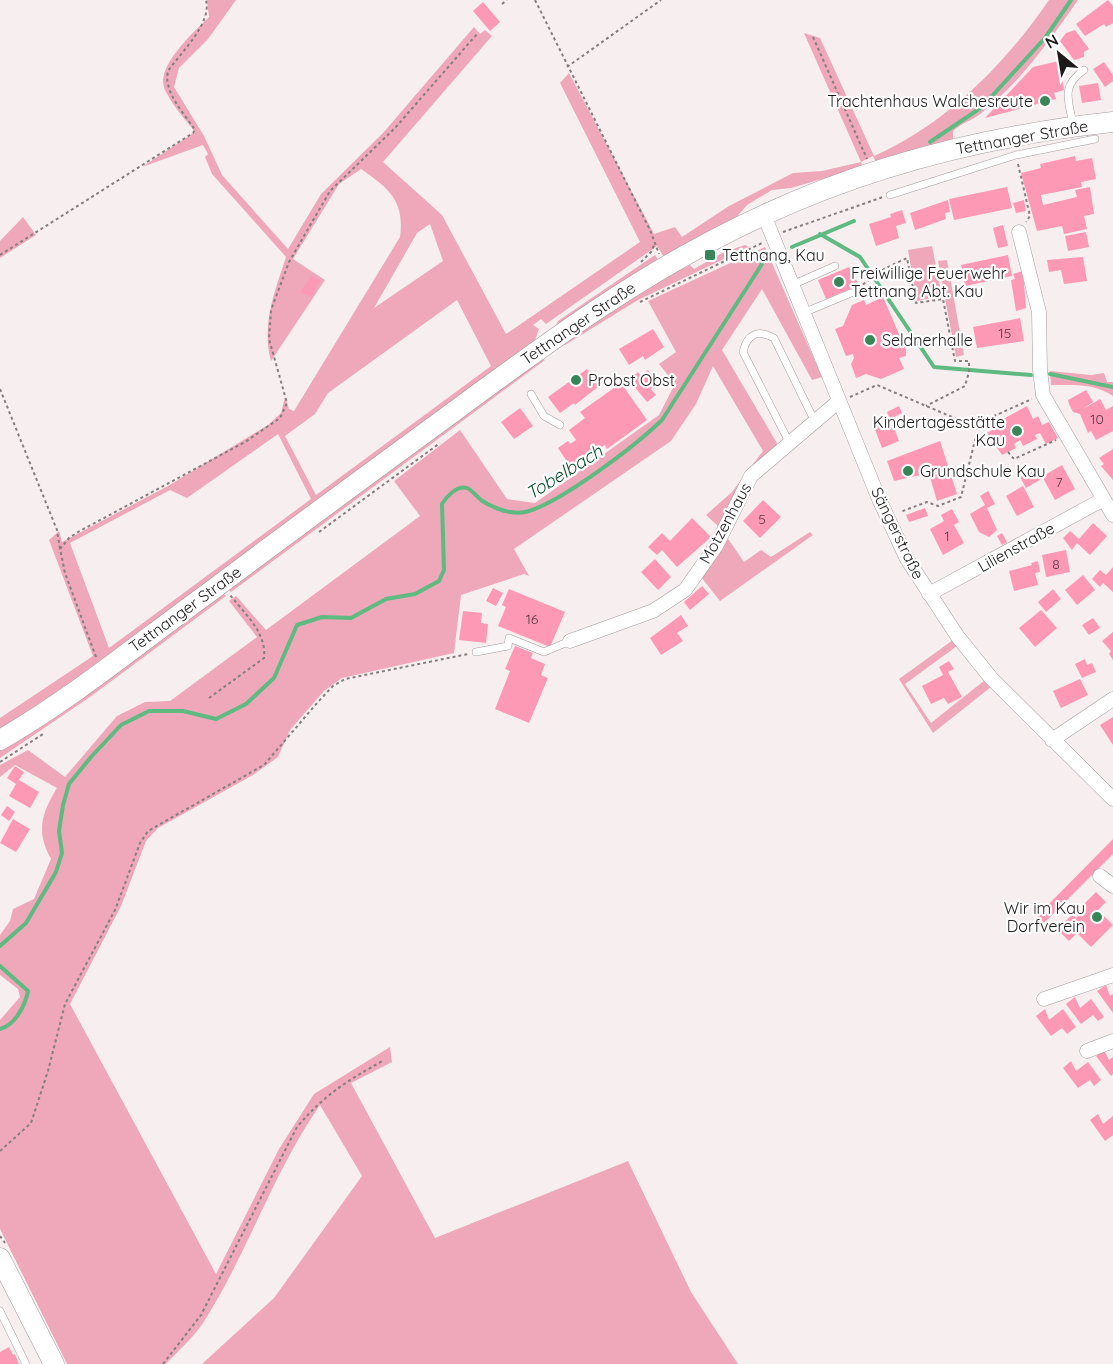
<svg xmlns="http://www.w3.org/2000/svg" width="1113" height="1364" viewBox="0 0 1113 1364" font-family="Quicksand,sans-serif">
  <rect width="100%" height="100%" fill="#f7eef0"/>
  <path fill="#eea8ba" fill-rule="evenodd" d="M207,0H236L208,39L179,68L174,87L204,136L222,175L288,249L321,194L383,133L474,27L480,34L485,30L492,36L383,162L442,215L506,334L640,242L560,83L569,73L654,234L675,227L682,237L729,206L793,173L822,171L861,162L804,33L820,38L874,156C945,125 1006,63 1049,0H1078C1050,40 1022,80 984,111C974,120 963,122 953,131V142L876,162L873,156L861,162L863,167L791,188L772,190L747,205L733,221L664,257L657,246L546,324L541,319L533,325L539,329L535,340L49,700L0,730V718L93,656L49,540L59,531L62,542L168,486L268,425L281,413L285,397L289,409L294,411L400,237C405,200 388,188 361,169L339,184L293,259L325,280L271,361C261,325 275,291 286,257L212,174L205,157L208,154L203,145L142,167L195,132C185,119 172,105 165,90C154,67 194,32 209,17ZM430,224L443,261L374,308L417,233ZM457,300L491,366L316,495L285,436L315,414L328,393ZM278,434L311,499L109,648L70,543L170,490L187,498Z
    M23,217L36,235L0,258V241Z
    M745,245L749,247L638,300L565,345L562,340L640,290L690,265L694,269L724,252Z
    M932,246L942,296L917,301L908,250Z
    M765,247L822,377L812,380L762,289L722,350L778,445L719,527L706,515L732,492L763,451L713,366L696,404L671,441L514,549L529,576L524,574L461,595L454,653L342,678L324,691L290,730L278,757L253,775L158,828L146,841L121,906L70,1004L216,1274L279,1149L314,1094L390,1047L392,1062L351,1083L435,1238L628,1161L691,1292L738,1364H202L274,1298L362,1176L320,1105C272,1174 248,1253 203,1323C193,1338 178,1351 166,1364H67L0,1229V1020L20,997L18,989L0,975V935L10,921L13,909L34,899L51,859C36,832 41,814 57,788L15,765L0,777V765L28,750L65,777L117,716L145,702L170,701L257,637L229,601L236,596L266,630L420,516L394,481L460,430L507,499L535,503L659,415L675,384L659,364L676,352L648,301Z
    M655,255L658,260L556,326L558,321Z
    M947,260L964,355L956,357L938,261Z
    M539,357L545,360L231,592L227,588Z
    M1050,371L1091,375L1104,373L1107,382H1113V396C1094,383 1074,385 1051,385Z
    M810,532L813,535L720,601L697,572L724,533L744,562L761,550L771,557Z
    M222,592L226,596L90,697L0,758V747Z
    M953,640L957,646L905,684L931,723L985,680L991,687L933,733L899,679Z"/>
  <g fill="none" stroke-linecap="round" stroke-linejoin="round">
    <path stroke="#5eba81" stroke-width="4" d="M930,142L982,107L1045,38L1071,0
      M820,234L860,257L934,367L1031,375
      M792,247L854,221
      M1050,374L1113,387
      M0,946L26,923L56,872L62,853L59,831L63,805L69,784L91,757L121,725L149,711H183L216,719L246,704L274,678L297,625L322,617L351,618L386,599L415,594L439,581L444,570L442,504C446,497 457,485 467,488C472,490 477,497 481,500C494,509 514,516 529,511C564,500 635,446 662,420L762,264
      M0,966L28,991C25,1006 15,1025 0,1029"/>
  </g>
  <path fill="#fd99b5" d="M1108,0L1113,6V23L1106,27L1104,24L1085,36L1076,24Z
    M483,2L500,22L490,31L473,11Z
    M1075,30L1089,49L1084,52V57L1074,60L1060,41L1066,33Z
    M1059,61L1064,90L1054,93L1056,99L985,118L1033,67Z
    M1104,62L1113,75V81L1105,87L1093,69Z
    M1098,83L1101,100L1082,103L1079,86Z
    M1075,156L1076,161L1092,158L1096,179L1081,182L1082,187L1041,195L1043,205L1077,197L1075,190L1090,187L1094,214L1084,216L1087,229L1064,234L1062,226L1037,231L1021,173L1041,168L1040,164Z
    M1007,187L1012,208L954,220L949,199Z
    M948,200L950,212L945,213L946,219L915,230L910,213Z
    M1024,200L1026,211L1016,213L1013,203Z
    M902,210L906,223L896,226L899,238L876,246L869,224L891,217L890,214Z
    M1003,225L1008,246L998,248L993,228Z
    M1086,232L1089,247L1068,251L1065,236Z
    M1008,255L1012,276L965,286L961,265Z
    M1083,257L1087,281L1064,284L1061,270L1049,272L1047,260Z
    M849,267L859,285L826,299L818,280Z
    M1023,271L1026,308L1016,311L1011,280L1015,279L1013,274Z
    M311,276L320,281L311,297L301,292Z
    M883,297L906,350V356L899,358L904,369L881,379L866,374L856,378L851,364L854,358L853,354L846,356L835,329L843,326L852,305L864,300L866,305Z
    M1020,318L1024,341L977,348L973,327Z
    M653,329L664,347L645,360L643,356L629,365L619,349Z
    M587,369L599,386L575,405L574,403L560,413L548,397Z
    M648,370L658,383L651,389L656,395L647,402L629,380L638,372L641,376Z
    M621,383L647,420L607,449L605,445L570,466L558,448L568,441L570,444L576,440L569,430L585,418L580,412Z
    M1086,390L1093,402L1083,409L1100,399L1106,410L1113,406V431L1096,440L1091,431L1088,433L1080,414L1073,412L1069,404L1068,400Z
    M899,406L902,413L890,419L887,412Z
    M1027,406L1033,419L1038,416L1042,425L1049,422L1058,438L1046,444L1040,433L1035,435L1037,439L1023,446L1020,440L1014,444L1016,448L1002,455L987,433L994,429L992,425Z
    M520,408L533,426L514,439L501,422Z
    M891,420L899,441L882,448L874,427Z
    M940,441L957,494L937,501L928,470L925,474L894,481L887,461Z
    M1113,449V480L1101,466L1104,464L1099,458Z
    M1062,465L1075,489L1055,500L1043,478L1026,488L1020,477L1037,468L1041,477Z
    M1023,486L1034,507L1017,516L1006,496Z
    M988,491L995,504L987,508L997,530L989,537L979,532L970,514L985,505L980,496Z
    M763,500L781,517L760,538L743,521Z
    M925,508L928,516L909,522L906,515Z
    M952,509L959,522L954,525L964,543L943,555L930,529L944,521L941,515Z
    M692,518L711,537L677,567L662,550L657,555L648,547L662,533L670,541Z
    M1093,523L1107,536L1090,555L1077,543L1072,550L1063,538L1070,531L1079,539Z
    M1002,533L1007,542L1002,545L997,536Z
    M1066,550L1070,572L1046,577L1042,555Z
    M655,559L671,577L658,590L641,572Z
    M1038,561L1040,572L1035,573L1038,585L1014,591L1009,571L1032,565L1031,563Z
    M1113,567V592L1103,583L1100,587L1092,579L1100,570L1106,575Z
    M1083,575L1095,590L1077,605L1065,590Z
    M702,586L709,594L690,610L684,602Z
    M493,588L503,593L496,606L486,601Z
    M509,589L565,612L550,647L498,626L506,607L502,605Z
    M1053,589L1061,599L1046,612L1038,602Z
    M1041,610L1057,628L1035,647L1019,628Z
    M463,611L482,613L481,623L488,624L486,643L459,640Z
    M681,615L688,626L677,633L683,641L661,655L650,638Z
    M1093,618L1100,628L1089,635L1082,625Z
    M1113,632V660L1109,654L1111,651L1102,641Z
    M515,646L533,653L531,658L545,664L541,675L548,678L529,723L495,709L510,671L505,669Z
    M1085,659L1087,665L1092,663L1096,672L1082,678L1075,664Z
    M949,661L954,669L948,672L962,697L948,704L944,698L931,704L922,686L943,675L939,667Z
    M1080,679L1088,695L1061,708L1053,691Z
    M1113,717V745L1100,725Z
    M15,766L24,772L19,780L39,792L30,808L9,796L16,784L7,778Z
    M7,806L15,812L9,821L1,815Z
    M13,819L30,829L16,852L0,843Z
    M1113,839V854L1044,923L1037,916Z
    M1096,892L1106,902L1098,910L1113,925L1091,947L1077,933L1069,941L1057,929L1073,914L1076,918L1078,916L1075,913L1080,909L1083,912L1084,910L1081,907Z
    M1106,985L1110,996L1113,994V1013L1097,991Z
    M1075,997L1080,1008L1091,999L1104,1017L1098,1021L1093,1015L1081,1024L1066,1004Z
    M1045,1009L1049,1020L1063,1009L1076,1027L1067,1034L1062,1028L1051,1036L1036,1016Z
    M1104,1050L1109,1060L1113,1057V1074L1111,1076L1096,1056Z
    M1071,1061L1076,1071L1088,1062L1101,1080L1094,1086L1090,1080L1078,1088L1063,1068Z
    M1098,1114L1103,1124L1113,1116V1135L1105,1141L1090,1120Z
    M9,1347L13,1355L15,1354L19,1364H0V1352Z"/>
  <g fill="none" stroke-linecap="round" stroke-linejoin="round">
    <g stroke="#a59c9e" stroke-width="8">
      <path id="lane" d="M1073,125C1069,100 1060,87 1084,70
        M890,195L1016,155L1095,139
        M792,285L835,266
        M803,313L851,293
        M531,394L544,416L560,425
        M789,442L743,352C747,334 758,329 774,338L815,422
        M476,652L508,646L509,638L544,652L570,641
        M0,1311L26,1364"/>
    </g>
    <g stroke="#a59c9e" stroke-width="15">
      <path id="street" d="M764,215L879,499L907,559L958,637L991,678L1113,799
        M1019,232L1039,312L1040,370L1043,395L1113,515
        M929,594L1102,500
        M570,641L653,611L685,590L716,546L751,476L839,401
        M1052,740L1113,699
        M1100,876L1113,886
        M1044,999L1113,975
        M1087,1051L1113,1041"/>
    </g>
    <g stroke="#a59c9e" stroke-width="21">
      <path id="secondary" d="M0,740C73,698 139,643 207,594C288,533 370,473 452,413C552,339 650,267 764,215C874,164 992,135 1113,122
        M0,1258L54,1364"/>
    </g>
    <path stroke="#847e7f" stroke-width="2" stroke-dasharray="3 3" stroke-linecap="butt" d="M535,0L650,230L659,254
      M502,4L507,0
      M813,37L867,159
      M567,67L661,0
      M1018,164L1030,216L1026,222
      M783,232L883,197
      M0,255L193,133L195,130C184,113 163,92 168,71C181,52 212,24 206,0
      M641,262L651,252L655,243
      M858,288L884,269L907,258L916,303L943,299L955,361H969V372L965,386L926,406
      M640,302L762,243
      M0,389L57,530L60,549
      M850,397L877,385L978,428L961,497L938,506L927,502L900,512
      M979,427L994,416L1032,399
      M1008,452L1014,459L1056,440
      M319,532L440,443
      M96,657L65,573L60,549L69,538L78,532L245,442L280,418L287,403L269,339L271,310L289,262L330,191L395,128L477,34
      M209,698L264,658C267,633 245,614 230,595
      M0,762L43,734
      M0,1151L31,1123L48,1071L65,1004L115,910L140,843L148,831L264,765L317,703L333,686L345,679L468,654
      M0,1236L5,1243
      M163,1364L201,1315L297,1127C325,1094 347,1081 384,1060"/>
    <use href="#lane" stroke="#fff" stroke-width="7"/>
    <use href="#street" stroke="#fff" stroke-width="14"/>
    <use href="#secondary" stroke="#fff" stroke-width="20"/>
  </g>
  <g fill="#378657" stroke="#fff" stroke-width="2">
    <circle cx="1045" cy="101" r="6"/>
    <rect x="704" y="249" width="12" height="12" rx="3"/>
    <circle cx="839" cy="282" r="6"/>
    <circle cx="870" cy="340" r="6"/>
    <circle cx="576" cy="380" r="6"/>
    <circle cx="1017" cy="431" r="6"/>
    <circle cx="908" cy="471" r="6"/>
    <circle cx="1097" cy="917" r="6"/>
  </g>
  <g text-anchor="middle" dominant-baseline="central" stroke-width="4.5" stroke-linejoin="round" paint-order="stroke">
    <g font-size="14" fill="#553a41">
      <text x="1005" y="333">15</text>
      <text x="1097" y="419">10</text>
      <text x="1059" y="482">7</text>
      <text x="762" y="519">5</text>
      <text x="947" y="536">1</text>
      <text x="1056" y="564">8</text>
      <text x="532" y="619">16</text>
    </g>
    <g font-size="16" fill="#1d1a1a" stroke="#fff" text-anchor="start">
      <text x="1033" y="101" text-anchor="end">Trachtenhaus Walchesreute</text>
      <text x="722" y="255">Tettnang, Kau</text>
      <text x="851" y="273">Freiwillige Feuerwehr<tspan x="851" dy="18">Tettnang Abt. Kau</tspan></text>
      <text x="882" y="340">Seldnerhalle</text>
      <text x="588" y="380">Probst Obst</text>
      <text x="1005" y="422" text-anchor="end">Kindertagesstätte<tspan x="1005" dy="18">Kau</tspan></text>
      <text x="920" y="471">Grundschule Kau</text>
      <text x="1085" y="908" text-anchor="end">Wir im Kau<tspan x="1085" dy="18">Dorfverein</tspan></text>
    </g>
    <g font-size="16" fill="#1d1a1a" stroke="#fff">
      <text transform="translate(1022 137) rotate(-10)">Tettnanger Straße</text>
      <text transform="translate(578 323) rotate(-34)">Tettnanger Straße</text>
      <text transform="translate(725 523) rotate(-61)">Motzenhaus</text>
      <text transform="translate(898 533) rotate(64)">Sängerstraße</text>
      <text transform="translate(1016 547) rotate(-29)">Lilienstraße</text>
      <text transform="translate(185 609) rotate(-36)">Tettnanger Straße</text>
    </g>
    <g font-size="18" font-style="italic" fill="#07502b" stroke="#fff">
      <text transform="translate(564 472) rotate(-32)">Tobelbach</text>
    </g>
  </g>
  <g transform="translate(1059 54) rotate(330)" stroke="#ffffff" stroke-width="4.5" paint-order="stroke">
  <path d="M0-4.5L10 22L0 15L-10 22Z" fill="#1d1a1a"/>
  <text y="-9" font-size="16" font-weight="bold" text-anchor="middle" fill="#1d1a1a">N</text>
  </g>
</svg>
